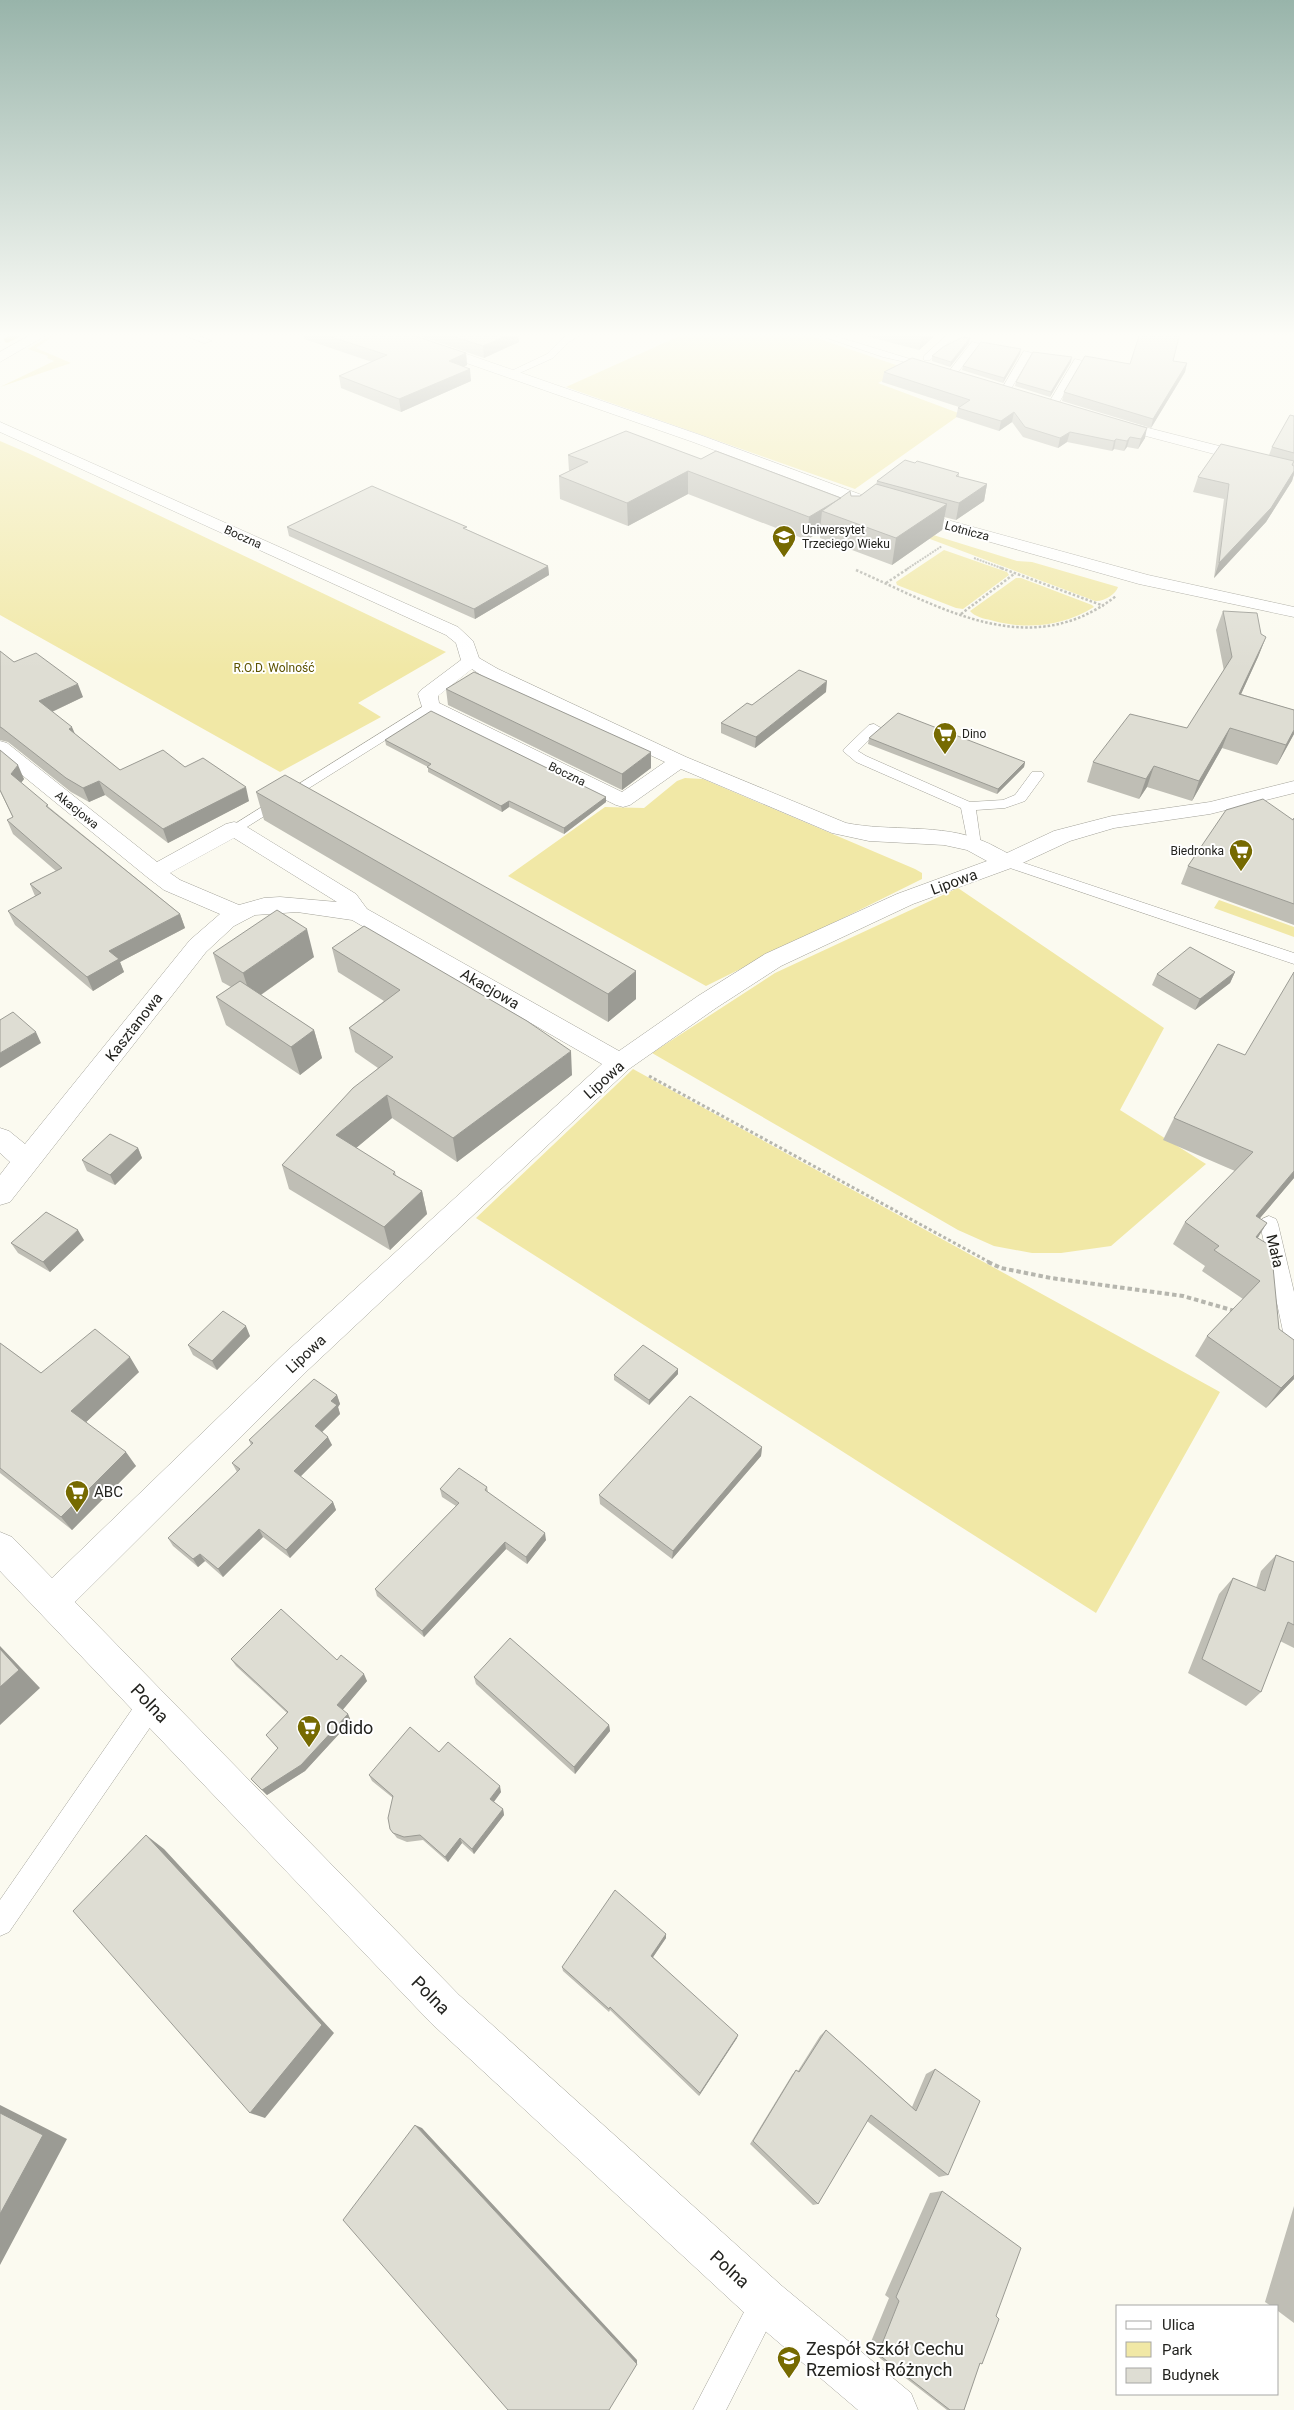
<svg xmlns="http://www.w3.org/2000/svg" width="1294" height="2410" viewBox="0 0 1294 2410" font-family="Roboto,sans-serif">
  <rect width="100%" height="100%" fill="#fbfaf0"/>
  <path fill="#f1e8a6" d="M55,333H58L36,348L71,363L0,387L54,361L47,358L48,356L28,349Z
    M686,333H802L902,367L906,369L878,383L961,414L855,489L566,387Z
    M0,441L30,454L446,652L358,703L381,717L280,772L0,615Z
    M885,520L1017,561L1032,562L1118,587C1116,594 1104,602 1095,601L882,521Z
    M944,550L1007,572L1009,575L963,609L956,608L897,585L896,582Z
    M1016,578H1021L1092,605L1094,607C1063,626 1028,630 994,621C987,619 978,618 972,613L970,611Z
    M685,778L703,779L915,869L922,873V879L706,986L508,876L605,807L644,808L677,781Z
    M958,888L1164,1028L1120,1110L1206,1164L1111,1246L1061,1253H1032L994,1246L958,1230L652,1053L775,973Z
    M1219,900L1294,927V937L1214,908Z
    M633,1069L1220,1392L1096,1613L476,1218Z"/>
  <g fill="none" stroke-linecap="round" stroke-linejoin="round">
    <path stroke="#c1b34c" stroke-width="5.5" d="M7,340L21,333"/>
    <g stroke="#a3a299" stroke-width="1">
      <path id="lane" d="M179,333H192L212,341L204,343Z
        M572,333H583L569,342L553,358L513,376L505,374L547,354L563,338Z
        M812,333H825L910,359L905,362L883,357Z
        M949,333H959L930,360H924V356Z
        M972,342L980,344L955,376H949L947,374Z
        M1024,351L1032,353L1008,394H1002L1000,392Z
        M1075,359L1083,361L1056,408H1048L1047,406Z
        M430,702L437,706L435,709L239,832L234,833L227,829Z
        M874,724L881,728L858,751L866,756L970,802L1003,800L1015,795L1032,772H1042L1044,775L1025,801L1005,808L976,810L981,845L979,848H969L961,808L856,762L843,751L845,748L869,725Z
        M1006,857L1294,953V964L1001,865L999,862Z
        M1269,1216L1276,1219L1278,1224L1294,1292V1345L1287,1342L1284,1336L1260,1224L1262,1219Z
        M151,1692L160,1695L163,1704L160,1713L9,1932L0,1936V1900L142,1695Z
        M766,2287L777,2291L781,2302L726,2410H693L755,2291Z"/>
    </g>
    <g stroke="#a3a299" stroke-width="1">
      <path id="street" d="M34,333H50L0,362V352Z
        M387,333H406L703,436L878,501L1148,575L1294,607V617L1139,584L866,507L693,442L389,336Z
        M1109,418L1294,465V475L1104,425L1102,422Z
        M0,422L458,627L473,641L479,658L498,669L686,757L846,823C890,832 941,823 983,841C991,844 999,849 1007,853L1054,831L1112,816L1210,802L1294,781V793L1210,814L1114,828L1070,841L1014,867L913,904L781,966L716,1008L629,1069L308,1370L75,1602L459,1995L782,2286L911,2393L918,2410H858L750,2318L431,2023L0,1571V1532L12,1537L52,1578L286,1352L602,1064L352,920L297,912L255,915L234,926L206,952L36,1169L10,1202L0,1205V1175L10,1162L0,1153V1128L9,1131L25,1144L190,940L220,914L164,890L147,877L0,757V741L7,743L157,862L226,824L234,822L242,824L356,894L367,909L619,1051L698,996L765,954L897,894L987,861L967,850L944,845L869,841L832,833L681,769L630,805L623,807L616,805L423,710L418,694L421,690L461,660L456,643L446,635L0,432ZM472,669L484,677L665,762L622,792L439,703L438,696ZM234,838L337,902L280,897L264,898L239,905L180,880L170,873Z"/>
    </g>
    <path stroke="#b6b6ae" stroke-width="2" stroke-dasharray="2 1" stroke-linecap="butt" d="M974,558L1004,569
      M907,569L942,546"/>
    <path stroke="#b6b6ae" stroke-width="2.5" stroke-dasharray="2.5 2" stroke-linecap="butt" d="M1001,568L1104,606
      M856,570C942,608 1030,663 1116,596
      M886,583L909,568
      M961,614L1014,574"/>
    <path stroke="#b6b6ae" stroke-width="3" stroke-dasharray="3 2.5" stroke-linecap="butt" d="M649,1076L991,1263"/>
    <path stroke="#b6b6ae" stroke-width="4" stroke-dasharray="4.5 3" stroke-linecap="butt" d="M988,1262L1001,1268L1051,1278L1183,1296L1235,1311"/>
    <use href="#lane" fill="#fff" fill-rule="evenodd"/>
    <use href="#street" fill="#fff" fill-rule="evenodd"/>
  </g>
  <path fill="#bfbeb5" d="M303,333H406L466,353L467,365L464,367L471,381L401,412L341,388L339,376L372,362L304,339Z
    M411,333H518L519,342L484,358Z
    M854,333H938L919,350Z
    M970,338L969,343L950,367L932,361V356Z
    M1020,354L1003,383L962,370L963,366Z
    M1173,361L1187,363L1185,372L1151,428L1062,401L1064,392L1130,364Z
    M1071,362L1050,397L1015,386L1016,382Z
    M884,372L1145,438L1138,449L1127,447L1124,451L1114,449L1112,451L1067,442L1058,448L1023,437L1012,422L999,431L956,417L958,408L959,407L882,382Z
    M1294,416V463L1293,466H1294V474L1292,481L1266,522L1214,578L1224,499L1193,492L1198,477L1269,455L1272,447Z
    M568,455L701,459L841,498L851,496H860L876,485L877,481L915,463L959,473V477L987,484L984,501L956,520L944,517L942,530L892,565L820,538V531L807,540L688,494L628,526L560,499L559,476L569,471Z
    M287,527L468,530L548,566L549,575L475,619L289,536Z
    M1223,611L1266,637L1258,657L1241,694L1294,710V734L1277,765L1222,748L1192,801L1147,787L1139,799L1087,782L1093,762L1187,728L1224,671L1216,630Z
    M0,651L14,662L83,697L52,712L75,734L120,770L185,767L249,801L168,843L105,795L89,802L71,792L8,742L0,740Z
    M446,689L651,768L622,790L448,705Z
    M826,692L755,748L721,733V723L752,705Z
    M869,738L1025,762L1024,767L997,794L868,744Z
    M385,740L606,797V802L564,834L509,807L502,812L428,772V767L386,745Z
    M0,750L24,779L21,783L50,808L180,914L185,928L120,962L124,972L93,991L15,925L8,911L35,896L30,884L56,871L13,834L7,820L13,818L0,791Z
    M256,792L636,971V999L608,1022L264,820Z
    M1294,818V925L1181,884L1188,866L1293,820Z
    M332,948L572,1075L457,1162L392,1118L356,1148L395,1172L396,1176L422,1191L427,1214L390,1250L289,1189L282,1165L378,1068L355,1052L349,1028L384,1001L338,972Z
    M213,953L314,957L261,995L314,1030L322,1058L300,1075L226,1025L216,997L231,987L222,982Z
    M1235,972L1230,983L1195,1010L1152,985L1157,974Z
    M1218,1044L1294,1178L1260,1218L1258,1238L1279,1329L1294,1379L1266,1408L1195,1356L1207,1336L1243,1299L1202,1271L1205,1266L1173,1244L1185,1222L1235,1171L1163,1140L1174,1118Z
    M138,1148L142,1158L115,1185L87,1171L82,1160Z
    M84,1240L50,1272L18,1253L11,1243Z
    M250,1336L217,1370L193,1355L188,1345Z
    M0,1343L41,1373L139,1372L86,1422L136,1466L72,1530L0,1473Z
    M678,1374L649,1405L614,1380V1375Z
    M337,1395L340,1404L338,1407L340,1414L322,1432L332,1445L300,1477L333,1502L336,1510L290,1558L263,1537L223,1577L205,1561L198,1567L173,1546L168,1538L237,1472L232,1463L251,1445L249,1440Z
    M762,1447L761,1456L672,1559L600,1504L599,1495Z
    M487,1487L488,1492L546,1540L527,1564L506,1549L424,1637L377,1596L375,1589L456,1506L442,1497L440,1489Z
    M1276,1555L1294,1562V1648L1280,1641L1261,1692L1246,1706L1188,1673L1219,1594L1233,1578L1256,1588L1261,1571Z
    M231,1659L337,1660L367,1681L342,1710L348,1714L351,1721L305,1771L267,1795L251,1779L278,1749L266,1735L287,1713L236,1666Z
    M474,1677L609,1725L610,1731L575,1774L476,1684Z
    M439,1752L501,1792L494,1802L503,1809L504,1815L474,1854L462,1843L448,1862L423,1840L407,1842L397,1838L390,1829L393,1798L372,1781L369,1775Z
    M666,1934V1938L653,1957L737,2038L699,2096L610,2010L609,2012L563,1971L562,1967Z
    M826,2030L912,2107L926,2074L935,2069L948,2175L939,2177L867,2121L818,2204L813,2205L750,2144L792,2075L796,2070L798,2071L820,2036Z
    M942,2191L996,2316L982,2364L980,2363L964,2410H947L868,2349L889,2298L885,2295L930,2193Z
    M1294,2206V2323L1278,2311V2306H1271L1265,2302Z"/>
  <path fill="#9b9b94" d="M513,333H518L519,342L484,358L483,346Z
    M924,333H938L919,350L922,334Z
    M970,338L969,343L950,367L951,362Z
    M1021,349L1020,354L1003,383L1004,378Z
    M466,353L467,365L450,373L449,361Z
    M1072,357L1071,362L1050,397L1051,392Z
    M1187,363L1185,372L1151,428L1153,419Z
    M470,369L471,381L401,412L399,399Z
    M1014,412L1012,422L999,431L1001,421Z
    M1147,428L1145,438L1138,449L1141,439Z
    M1070,432L1067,442L1058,448L1060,438Z
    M1130,437L1127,447L1124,451L1127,441Z
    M1116,439L1114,449L1112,451L1114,441Z
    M688,471V494L628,526L627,503Z
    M1294,471V474L1292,481L1266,522L1214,578L1219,563Z
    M987,484L984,501L956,520L959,503Z
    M841,498L822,511L820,531L807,540L809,517Z
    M947,504L942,530L892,565L896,538Z
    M548,566L549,575L475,619L474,609Z
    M1266,637L1258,657L1232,714L1239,694Z
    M827,681L826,692L755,748L756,737Z
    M78,684L83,697L45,715L39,701Z
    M72,727L78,741L69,729Z
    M1230,728L1222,748L1192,801L1199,781Z
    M1294,730V734L1277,765L1286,745Z
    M651,752V768L622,790V774Z
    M1025,762L1024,767L997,794L998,789Z
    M18,765L24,779L17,788L11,774Z
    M1154,766L1147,787L1139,799L1146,779Z
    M99,781L105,795L89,802L83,788Z
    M246,787L249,801L168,843L163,829Z
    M606,797V802L564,834V828Z
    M509,801V807L502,812L501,806Z
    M180,914L185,928L120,962L124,972L93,991L87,977L109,951Z
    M307,929L314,957L252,1001L243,973Z
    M636,971V999L608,1022V994Z
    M1235,972L1230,983L1195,1010L1200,999Z
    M314,1030L322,1058L300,1075L291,1047Z
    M36,1032L41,1043L0,1068V1053Z
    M571,1051L572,1075L457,1162L453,1138Z
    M387,1095L392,1118L343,1159L336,1135Z
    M138,1148L142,1158L115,1185L110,1175Z
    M1294,1171V1178L1243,1238L1256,1216Z
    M422,1191L427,1214L390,1250L384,1227Z
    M1267,1223L1254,1244L1256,1237Z
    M78,1230L84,1240L50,1272L43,1262Z
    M246,1326L250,1336L217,1370L212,1361Z
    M130,1357L139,1372L82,1426L71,1411Z
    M678,1369V1374L649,1405V1400Z
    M1294,1375V1379L1266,1408L1281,1388Z
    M337,1395L340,1404L338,1407L340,1414L319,1435L315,1426L331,1401Z
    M328,1437L332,1445L297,1480L294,1471Z
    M762,1447L761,1456L672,1559L673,1551Z
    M126,1452L136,1466L72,1530L61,1517Z
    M333,1502L336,1510L290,1558L286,1550Z
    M259,1529L263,1537L223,1577L218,1569Z
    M545,1533L546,1540L527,1564L526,1557Z
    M505,1542L506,1549L424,1637L422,1631Z
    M200,1554L205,1561L198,1567L193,1559Z
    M0,1646L40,1688L0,1725Z
    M364,1674L367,1681L341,1712L337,1705Z
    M348,1714L351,1721L305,1771L267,1795L262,1790Z
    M609,1725L610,1731L575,1774L574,1767Z
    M500,1786L501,1792L492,1804L490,1799Z
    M503,1809L504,1815L474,1854L472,1849Z
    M146,1835L164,1849L334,2033L265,2118L250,2113Z
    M460,1838L462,1843L448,1862L445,1857Z
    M666,1934V1938L651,1960V1956Z
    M738,2035L737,2038L699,2096L700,2093Z
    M0,2105L67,2139L0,2265Z
    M415,2125L422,2128L637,2360V2364Z"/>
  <path fill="#deddd3" stroke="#9b9b94" d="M319,333H406L466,353L449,361L470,369L399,399L339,376L387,355Z
    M443,333H513L483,346Z
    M914,333H924L922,334Z
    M1140,333H1180L1173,361L1187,363L1153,419L1064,392L1085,356L1130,364Z
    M963,337L970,338L951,362L932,356L943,347Z
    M981,342L1021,349L1004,378L963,366Z
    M1033,352L1072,357L1051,392L1016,382Z
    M912,358L1147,428L1141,439L1130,437L1127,441L1116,439L1114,441L1070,432L1060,438L1025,427L1014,412L1001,421L958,408L970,400L884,372Z
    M1290,415L1294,416V453L1272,447Z
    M626,431L701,459L716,451L841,498L809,517L688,471L627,503L559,476L588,462L568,455Z
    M1221,444L1294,461L1292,465L1294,466V471L1271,508L1219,563L1229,484L1198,477Z
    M905,460L915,463L917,461L959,473L956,476L987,484L959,503L877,481Z
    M876,484L947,504L896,538L822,511L850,491L851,496H860Z
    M372,486L467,527L463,528L548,566L474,609L287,527Z
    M1223,611L1257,613L1261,634L1266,637L1239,694L1294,710V730L1286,745L1230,728L1199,781L1154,766L1146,779L1093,762L1130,714L1187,728L1232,657Z
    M0,651L14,662L36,653L78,684L39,701L72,727L69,729L120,770L163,750L185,767L203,758L246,787L163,829L99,781L83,788L66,778L2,728L0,727Z
    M799,670L827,681L756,737L721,723L747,703L752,705Z
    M474,672L651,752L622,774L446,689Z
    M431,711L606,797L564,828L509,801L501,806L427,767L431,764L385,740Z
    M898,713L1025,762L998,789L869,738Z
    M0,750L18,765L11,774L48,805L46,806L180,914L109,951L119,959L87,977L8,911L41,893L30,884L62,868L7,820L13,817L0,790Z
    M285,775L636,971L608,994L256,792Z
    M1263,799L1293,820L1294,818V904L1188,866L1226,810Z
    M277,910L307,929L243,973L213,953Z
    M364,926L527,1021L571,1051L453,1138L387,1095L336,1135L395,1172L393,1174L422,1191L384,1227L282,1165L353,1088L393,1057L349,1028L400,990L332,948Z
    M1190,947L1235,972L1200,999L1157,974Z
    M1294,972V1171L1256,1216L1267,1223L1256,1237L1271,1246L1279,1329L1294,1340V1375L1281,1388L1207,1336L1260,1281L1214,1250L1219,1246L1185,1222L1253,1152L1174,1118L1218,1044L1245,1055Z
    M240,981L314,1030L291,1047L216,997Z
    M13,1012L36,1032L0,1053V1020Z
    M110,1134L138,1148L110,1175L82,1160Z
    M46,1212L78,1230L43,1262L11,1243Z
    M223,1311L246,1326L212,1361L188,1345Z
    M95,1329L130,1357L71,1411L126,1452L61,1517L0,1468V1343L41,1373Z
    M643,1345L678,1369L649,1400L614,1375Z
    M314,1379L337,1395L331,1401L337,1405L315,1426L328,1437L294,1471L333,1502L286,1550L259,1529L218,1569L200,1554L193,1559L168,1538L240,1469L232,1463L253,1443L249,1440Z
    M690,1396L762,1447L673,1551L599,1495Z
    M459,1468L487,1487L485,1490L545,1533L526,1557L505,1542L422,1631L375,1589L459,1503L440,1489Z
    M1276,1555L1294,1562V1625L1288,1622L1261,1692L1202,1659L1233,1578L1265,1591Z
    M281,1609L337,1660L341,1655L364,1674L337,1705L348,1714L301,1765L262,1790L251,1779L278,1748L266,1735L288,1712L231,1659Z
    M510,1638L609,1725L574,1767L474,1677Z
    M0,1649L19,1670L0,1687Z
    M410,1727L439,1752L448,1742L500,1786L490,1799L503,1809L472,1849L460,1838L445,1857L420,1835L404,1837L393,1833L390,1829L388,1818L393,1796L369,1775Z
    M146,1835L322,2025L250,2113L73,1911Z
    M615,1890L666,1934L651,1956L738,2035L700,2093L610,2007L609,2009L562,1967Z
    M826,2030L916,2111L935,2069L980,2101L948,2175L871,2115L818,2204L753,2141L796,2070L799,2072Z
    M0,2113L43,2135L0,2214Z
    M415,2125L637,2364L609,2410H508L343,2220Z
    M942,2191L1021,2248L996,2316L999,2319L982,2364L980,2363L964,2410H950L878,2354L899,2301L896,2297Z"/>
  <linearGradient id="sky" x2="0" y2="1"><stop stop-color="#98b4aa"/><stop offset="0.5" stop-color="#fdfdf8"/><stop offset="1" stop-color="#fdfdf8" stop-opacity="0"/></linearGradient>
  <rect width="1294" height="670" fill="url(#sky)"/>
  <defs>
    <g id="university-pin" transform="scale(1.25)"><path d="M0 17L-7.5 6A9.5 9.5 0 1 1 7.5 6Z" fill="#766a01" stroke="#fff"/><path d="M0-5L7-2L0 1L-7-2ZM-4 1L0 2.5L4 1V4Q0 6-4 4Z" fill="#fff"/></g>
    <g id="supermarket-pin" transform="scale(1.25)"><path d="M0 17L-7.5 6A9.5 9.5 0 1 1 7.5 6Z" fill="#766a01" stroke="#fff"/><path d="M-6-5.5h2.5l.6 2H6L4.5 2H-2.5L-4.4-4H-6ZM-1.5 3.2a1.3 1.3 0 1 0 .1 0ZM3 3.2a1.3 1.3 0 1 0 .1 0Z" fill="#fff"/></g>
    <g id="school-pin" transform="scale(1.25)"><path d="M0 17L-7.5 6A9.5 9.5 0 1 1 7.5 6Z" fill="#766a01" stroke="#fff"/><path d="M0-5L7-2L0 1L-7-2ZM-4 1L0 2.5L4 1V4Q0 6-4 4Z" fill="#fff"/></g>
  </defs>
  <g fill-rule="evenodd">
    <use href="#university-pin" x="784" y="537"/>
    <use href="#supermarket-pin" x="945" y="734"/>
    <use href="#supermarket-pin" x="1241" y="851"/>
    <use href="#supermarket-pin" x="77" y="1492"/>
    <use href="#supermarket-pin" x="309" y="1727"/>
    <use href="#school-pin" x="789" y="2358"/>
  </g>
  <g text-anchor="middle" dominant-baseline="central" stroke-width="4" stroke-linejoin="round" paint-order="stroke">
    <g font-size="12" fill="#23231f" stroke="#fff" text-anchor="start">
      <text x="802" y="530">Uniwersytet<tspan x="802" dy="14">Trzeciego Wieku</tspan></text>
      <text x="962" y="734">Dino</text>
      <text x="1224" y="851" text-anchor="end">Biedronka</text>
    </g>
    <g font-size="12" fill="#23231f" stroke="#fff">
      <text transform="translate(967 531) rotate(15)">Lotnicza</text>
      <text transform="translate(243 537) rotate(24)">Boczna</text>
      <text transform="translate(567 774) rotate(26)">Boczna</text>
      <text transform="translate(77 810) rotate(39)">Akacjowa</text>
    </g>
    <g font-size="12" fill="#5d5300" stroke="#fff">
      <text x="274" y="668">R.O.D. Wolność</text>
    </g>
    <g font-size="15" fill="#23231f" stroke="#fff">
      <text transform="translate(954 882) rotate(-20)">Lipowa</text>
      <text transform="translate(490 989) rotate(30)">Akacjowa</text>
      <text transform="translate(134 1027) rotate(-52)">Kasztanowa</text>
      <text transform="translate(604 1080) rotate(-42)">Lipowa</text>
      <text transform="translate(1275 1251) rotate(77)">Mała</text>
      <text transform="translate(306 1354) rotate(-43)">Lipowa</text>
    </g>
    <g font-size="15" fill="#23231f" stroke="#fff" text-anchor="start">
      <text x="94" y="1492">ABC</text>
    </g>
    <g font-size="18" fill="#23231f" stroke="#fff">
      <text transform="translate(150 1703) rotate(46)">Polna</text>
      <text transform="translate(431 1995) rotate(45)">Polna</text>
      <text transform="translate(730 2269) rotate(42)">Polna</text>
    </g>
    <g font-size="18" fill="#23231f" stroke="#fff" text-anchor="start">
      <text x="326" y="1727">Odido</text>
      <text x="806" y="2348">Zespół Szkół Cechu<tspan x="806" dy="21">Rzemiosł Różnych</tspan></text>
    </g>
  </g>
  <rect x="1116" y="2305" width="162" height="90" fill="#ffffff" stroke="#a7a7a5"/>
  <rect x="1126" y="2321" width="25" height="8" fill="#ffffff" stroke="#a7a7a5"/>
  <text x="1162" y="2330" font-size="15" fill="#23231f">Ulica</text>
  <rect x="1126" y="2342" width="25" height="15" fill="#f1e8a6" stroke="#a7a7a5"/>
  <text x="1162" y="2355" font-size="15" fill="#23231f">Park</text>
  <rect x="1126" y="2368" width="25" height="15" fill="#deddd3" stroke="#a7a7a5"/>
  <text x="1162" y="2380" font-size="15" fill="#23231f">Budynek</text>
</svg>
